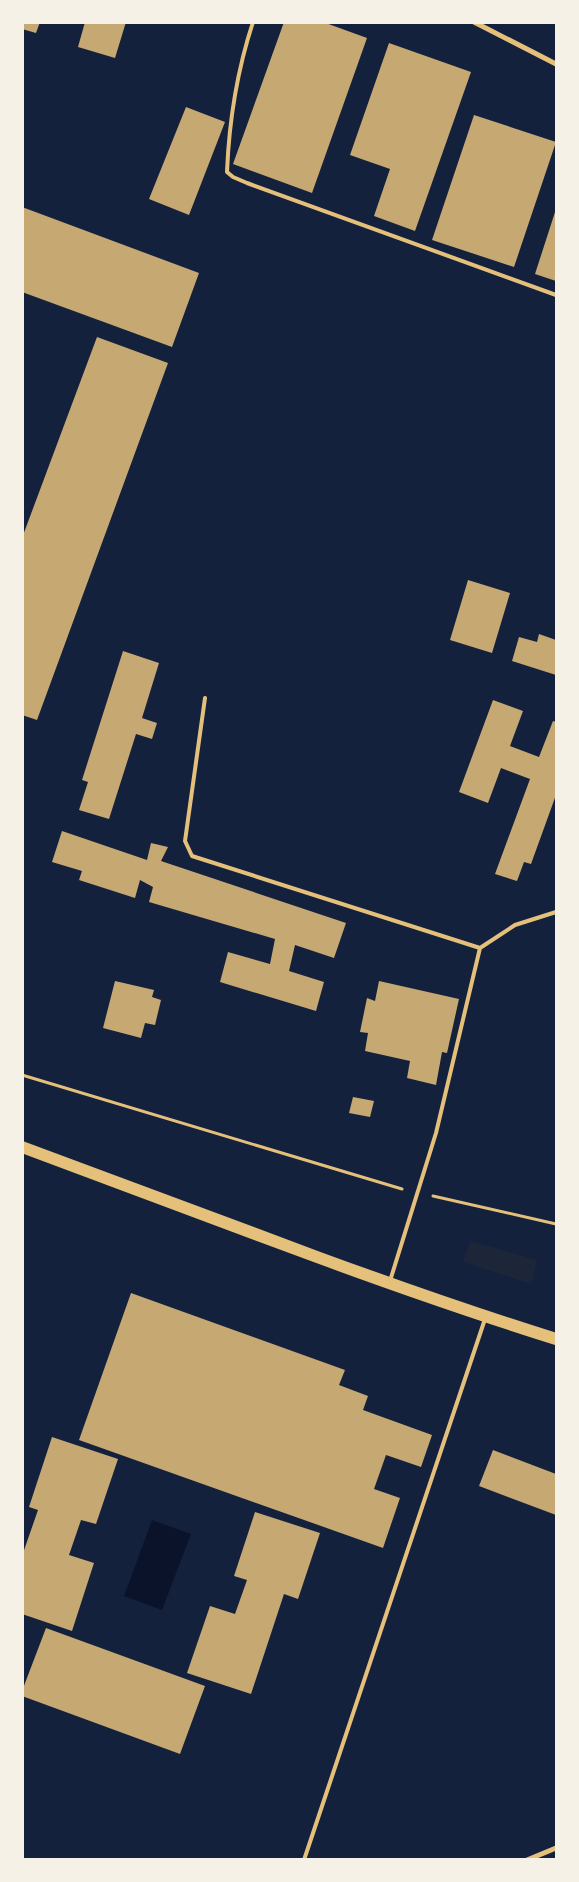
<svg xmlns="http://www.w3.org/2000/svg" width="579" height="1882" viewBox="0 0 579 1882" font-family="Karla,sans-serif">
  <rect width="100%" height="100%" fill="#14213d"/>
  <path fill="#1d2539" d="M470,1241L537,1260L531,1284L463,1262Z"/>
  <path fill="#0b132b" d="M152,1520L191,1534L162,1610L124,1596Z"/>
  <path fill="#c6a872" d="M22,22H40L36,33L22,29Z
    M85,22H126L115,58L78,47Z
    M284,22H323L367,38L312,193L233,164Z
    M389,43L471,72L415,231L374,216L390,169L350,155Z
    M186,107L225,122L189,215L149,199Z
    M474,115L556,142L514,267L432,240Z
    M22,207L199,273L172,347L22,292Z
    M556,209V281L535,274Z
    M97,337L168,363L37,720L22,715V538Z
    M468,580L510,593L492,653L450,640Z
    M539,634L556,640V675L512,661L519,637L537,642Z
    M123,651L159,663L142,718L157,723L152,739L136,734L109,819L79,810L88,782L82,780Z
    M493,700L523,711L510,746L539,757L553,721L556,722V795L531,864L524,862L517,881L495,874L530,779L501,768L488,803L459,792Z
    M62,831L147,860L151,843L168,847L161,861L346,923L334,958L295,945L289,971L324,982L316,1011L220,982L228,952L270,964L275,939L149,902L153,887L140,880L135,898L79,880L82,871L52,862Z
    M115,981L154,990L152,997L161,1000L155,1025L145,1023L141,1038L103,1028Z
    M379,981L459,999L447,1053L442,1052L436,1085L407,1078L410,1061L365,1051L368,1033L360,1032L367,998L375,1001Z
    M353,1097L374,1101L370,1117L349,1113Z
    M131,1293L345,1370L339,1385L368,1396L363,1410L432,1435L421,1467L386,1455L374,1489L400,1498L383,1548L79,1440Z
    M52,1437L118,1459L96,1524L81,1520L69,1555L94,1563L72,1631L22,1614V1556L38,1510L29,1507Z
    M493,1450L556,1474V1515L479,1486Z
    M255,1512L320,1533L298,1599L284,1594L251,1694L187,1673L210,1606L235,1614L247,1580L234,1576Z
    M46,1628L205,1686L180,1754L22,1696V1691Z"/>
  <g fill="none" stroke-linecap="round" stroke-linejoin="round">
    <path stroke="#e5c07b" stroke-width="3" d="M22,1075L402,1189
      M433,1196L556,1224"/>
    <path stroke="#e5c07b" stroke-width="4" d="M253,22C237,71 229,122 227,172L233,177L247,183L556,295
      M205,698L185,841L192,856L480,948L436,1133L390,1281
      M480,948L515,925L556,912
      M304,1860L485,1319"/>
    <path stroke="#e5c07b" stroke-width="5" d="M474,22L556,64
      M527,1860L556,1848"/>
    <path stroke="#e5c07b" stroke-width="12" d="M22,1147C120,1184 218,1221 317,1257C396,1286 476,1314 556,1339"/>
  </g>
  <rect width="579" height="1882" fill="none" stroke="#f6f1e7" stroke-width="48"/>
</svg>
